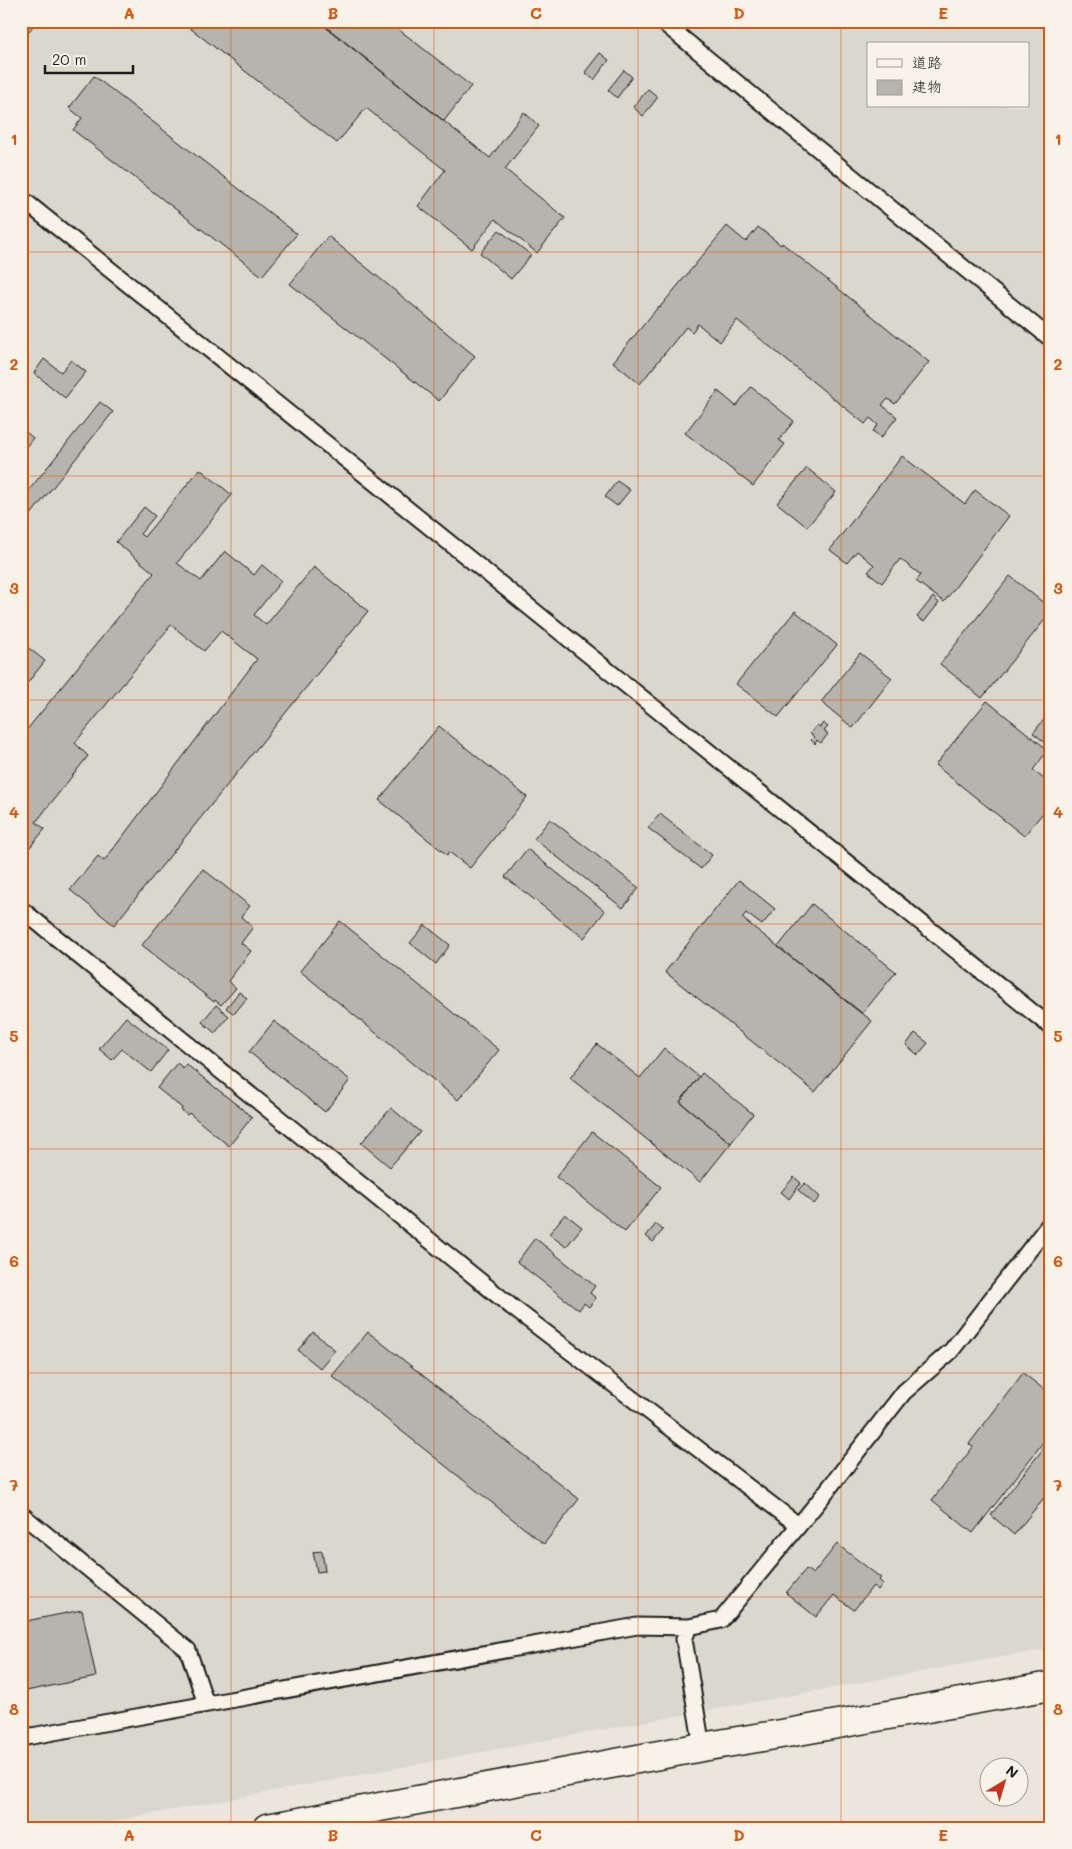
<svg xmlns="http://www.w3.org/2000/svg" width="1072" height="1849" viewBox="0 0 1072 1849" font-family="Mali,'Klee One',sans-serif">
  <rect width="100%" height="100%" fill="#eae6dc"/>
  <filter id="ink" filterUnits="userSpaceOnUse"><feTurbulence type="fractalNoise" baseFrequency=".02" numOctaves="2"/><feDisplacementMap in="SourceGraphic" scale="10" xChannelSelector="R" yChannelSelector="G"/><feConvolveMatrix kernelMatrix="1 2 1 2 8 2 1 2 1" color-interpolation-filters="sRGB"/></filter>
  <g filter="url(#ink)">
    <path fill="#dad7ce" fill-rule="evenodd" d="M21,21H1051V1648L622,1726L76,1828H21ZM868,44H1028V106H868Z"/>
    <path fill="#b6b4ac" stroke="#1c1c1c" d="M21,21H37L21,41Z
      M181,21H318L490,158L524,112L539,126L505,169L565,218L537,253L495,219L472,249L418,206L445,170L366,108L337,143Z
      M327,21H388L471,86L444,121L324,25Z
      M600,53L609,60L594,80L585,72Z
      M624,70L632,77L617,98L608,90Z
      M94,76L297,234L262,276L73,130L82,118L69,108Z
      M648,89L658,97L643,116L633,107Z
      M727,226L746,242L758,227L781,245L782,243L929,362L895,404L888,399L882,405L897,417L881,438L873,431L878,425L870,418L865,424L737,320L720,342L698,324L692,332L686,327L640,384L613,362L659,306L660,307Z
      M499,230L531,255L511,279L480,253Z
      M328,236L475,356L439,401L290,284Z
      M21,337L27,341L21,349Z
      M44,359L61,372L71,360L86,372L65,398L34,373Z
      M751,387L794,421L779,440L785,444L753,486L685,433L718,391L736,406Z
      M100,402L113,412L21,527V500Z
      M21,428L33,438L21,453Z
      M902,456L965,504L975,490L1009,516L944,602L916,581L921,575L900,559L882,583L868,572L874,565L857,551L847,563L830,550Z
      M807,468L836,492L807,527L777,503Z
      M200,469L232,495L177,563L201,581L225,551L254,575L262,565L281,581L254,615L266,625L314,567L368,611L114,925L70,890L98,856L104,861L257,659L221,631L204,651L171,625L75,743L88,756L36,822L45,829L21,858V737L154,573L116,542L144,507L155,516L140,534L144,537Z
      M617,481L630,490L617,506L605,497Z
      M1010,576L1051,609V612L982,698L940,664Z
      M933,597L939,603L924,622L917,617Z
      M795,611L837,645L778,717L736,684Z
      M21,642L45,661L21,691Z
      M860,653L892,678L853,728L821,702Z
      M987,701L1048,750L1033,770L1051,785V803L1024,836L935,765Z
      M1051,711V747L1033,733Z
      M823,723L828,727L824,731L828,734L821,743L817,740L815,744L811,740L814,737L810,733L817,725L820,727Z
      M439,726L527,797L470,868L449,852L447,855L379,800Z
      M660,814L712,855L701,869L648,828Z
      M550,819L639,888L623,908L534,839Z
      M527,849L605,911L584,938L505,877Z
      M203,869L250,906L241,917L253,927L241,943L251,951L228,981L236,988L221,1005L215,1000L214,1002L142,945Z
      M739,880L775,909L762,925L746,913L742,918L872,1021L815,1092L665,972Z
      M812,904L896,972L862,1014L778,947Z
      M340,921L499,1050L458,1100L300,971Z
      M425,925L450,945L436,964L410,943Z
      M239,992L247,998L234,1014L226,1008Z
      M216,1005L229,1016L215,1033L202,1022Z
      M126,1017L168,1050L151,1072L122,1049L112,1060L99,1049Z
      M274,1021L350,1080L325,1112L249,1052Z
      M915,1033L928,1043L918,1055L906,1045Z
      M597,1044L640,1078L664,1048L699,1077L680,1102L731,1143L700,1182L570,1078Z
      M177,1063L183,1068L186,1064L252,1117L229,1146L189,1113L187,1115L181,1110L182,1108L157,1088Z
      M702,1073L753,1114L731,1143L680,1102Z
      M391,1108L420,1132L390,1167L361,1143Z
      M592,1132L661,1187L625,1232L556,1177Z
      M794,1177L801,1183L789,1199L781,1192Z
      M805,1183L820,1197L814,1204L798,1190Z
      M565,1214L582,1227L566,1247L549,1234Z
      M656,1224L663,1230L653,1242L646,1236Z
      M535,1238L595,1286L590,1293L596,1298L589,1307L584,1303L579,1310L517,1262Z
      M313,1332L335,1350L320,1368L298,1350Z
      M368,1332L579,1499L544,1544L332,1376Z
      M1023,1373L1051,1395V1432L973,1533L932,1500L973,1447L969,1444Z
      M1051,1439V1489L1014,1535L991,1515Z
      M837,1544L881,1578L879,1580L883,1584L878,1590L873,1586L854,1610L834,1595L816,1617L786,1593L806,1569L813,1574Z
      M322,1551L325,1571L317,1572L313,1552Z
      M82,1610L96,1677L21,1692V1622Z"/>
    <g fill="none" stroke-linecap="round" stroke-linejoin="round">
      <g stroke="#1c1c1c" stroke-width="19">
        <path id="service" d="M665,24L1051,339
          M21,198L1051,1027
          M21,909L512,1307L798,1525
          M21,1514L188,1650L206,1704
          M689,1627L684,1639L702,1747
          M21,1738L637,1626L689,1627L721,1620L818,1502L904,1392L951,1351L1051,1222"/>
      </g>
      <g stroke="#1c1c1c" stroke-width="31">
        <path id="tertiary" d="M267,1828L702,1747L793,1732L1051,1686"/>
      </g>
      <use href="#service" stroke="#f7f3e8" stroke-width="15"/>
      <use href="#tertiary" stroke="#f7f3e8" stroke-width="28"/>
    </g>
  </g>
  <path fill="none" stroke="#de560d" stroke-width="1" stroke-opacity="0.55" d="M231,21V1828M434,21V1828M638,21V1828M841,21V1828M21,252H1051M21,476H1051M21,700H1051M21,924H1051M21,1149H1051M21,1373H1051M21,1597H1051"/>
  <rect width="1072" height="1849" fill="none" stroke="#f7f3e8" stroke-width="55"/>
  <rect x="867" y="42" width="162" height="65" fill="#f7f3e8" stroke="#9f9d96"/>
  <rect x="877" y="59" width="25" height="8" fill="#f7f3e8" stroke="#9f9d96"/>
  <text x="912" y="68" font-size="15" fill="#1c1c1c">道路</text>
  <rect x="877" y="80" width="25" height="15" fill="#b6b4ac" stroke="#9f9d96"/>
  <text x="912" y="92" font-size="15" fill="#1c1c1c">建物</text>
  <g transform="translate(1004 1782) rotate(38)"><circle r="24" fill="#f7f3e8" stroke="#9f9d96"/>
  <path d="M0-4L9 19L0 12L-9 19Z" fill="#c8321e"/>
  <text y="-8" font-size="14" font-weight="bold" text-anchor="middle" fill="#1c1c1c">N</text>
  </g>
  <path d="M45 65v8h88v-8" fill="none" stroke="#1c1c1c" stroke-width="2.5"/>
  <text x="52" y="65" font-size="15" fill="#1c1c1c" stroke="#f7f3e8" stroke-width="4" paint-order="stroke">20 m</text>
  <rect x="28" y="28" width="1016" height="1794" fill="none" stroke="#de560d" stroke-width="2"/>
  <g font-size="16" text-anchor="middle" font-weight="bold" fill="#de560d">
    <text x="129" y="19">A</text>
    <text x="333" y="19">B</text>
    <text x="536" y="19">C</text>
    <text x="739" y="19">D</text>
    <text x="943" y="19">E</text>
    <text x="14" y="145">1</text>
    <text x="1058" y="145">1</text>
    <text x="14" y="370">2</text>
    <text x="1058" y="370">2</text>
    <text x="14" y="594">3</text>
    <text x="1058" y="594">3</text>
    <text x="14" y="818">4</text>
    <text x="1058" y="818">4</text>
    <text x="14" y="1042">5</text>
    <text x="1058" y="1042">5</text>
    <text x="14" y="1267">6</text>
    <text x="1058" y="1267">6</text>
    <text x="14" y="1491">7</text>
    <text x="1058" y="1491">7</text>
    <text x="14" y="1715">8</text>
    <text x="1058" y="1715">8</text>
    <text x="129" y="1841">A</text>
    <text x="333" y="1841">B</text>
    <text x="536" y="1841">C</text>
    <text x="739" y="1841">D</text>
    <text x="943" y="1841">E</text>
  </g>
</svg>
